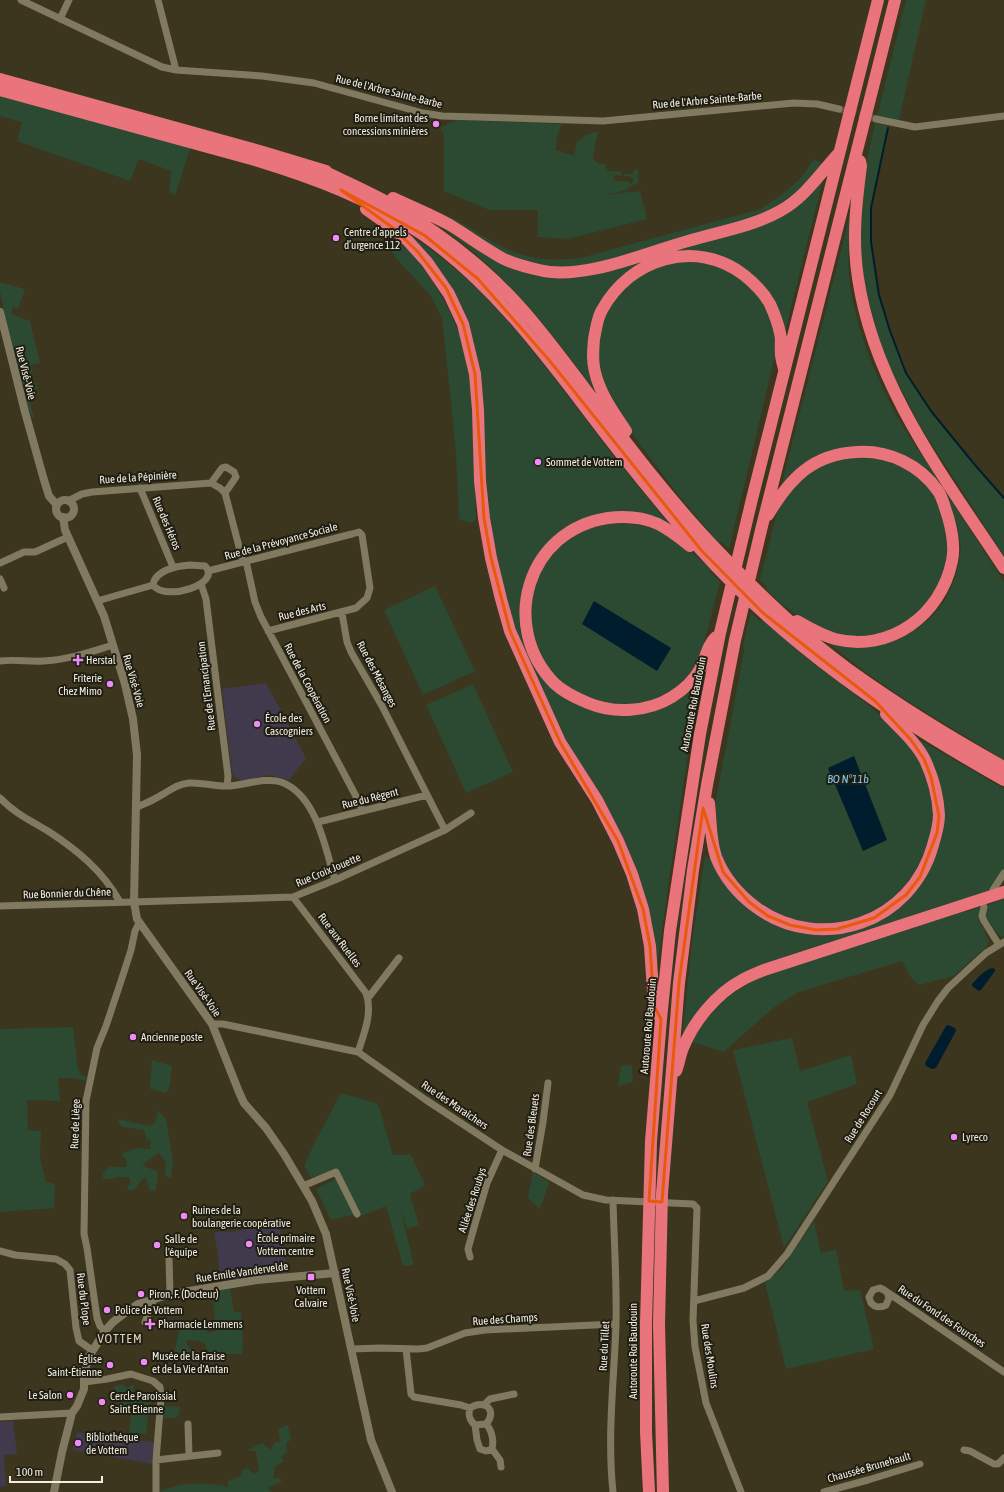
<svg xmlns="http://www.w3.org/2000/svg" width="1004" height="1492" viewBox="0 0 1004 1492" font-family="'Asap Condensed',sans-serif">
  <rect width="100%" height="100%" fill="#3c361e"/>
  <path fill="#403a4c" d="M266,683L306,758L289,780L269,775L241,781L234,776L232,773L222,689Z
    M270,1224L280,1227L287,1273L220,1282L218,1254L214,1233L223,1231L232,1232Z
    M13,1421L17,1454L4,1455L6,1486L0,1487V1422Z
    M77,1432L109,1438L153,1442L154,1444L152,1464L72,1450Z"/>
  <path fill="#2c4931" d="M906,0H926L899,120L877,116Z
    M0,95L191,146L175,195L169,192L171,171L139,159L130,181L17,141L22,122L0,116Z
    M456,120L562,124L557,136L556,150L574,156L577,141H580L585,135L598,131L593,157L594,160L599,164H604L608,171H620L623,176L615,175L613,178L615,181H627L631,184L634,180L629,176L625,177L624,174H632L634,171L638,169V183L632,185L627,190L604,195L640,191L647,219L567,239L538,237V210H489L444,191V134L440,128Z
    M875,123L887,126L879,172L871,208V243L879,295L890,332L906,373L931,411L975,465L1004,498V556L920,426L884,356L872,322L865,290L859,244L866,164Z
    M814,159L823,164L795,196L761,215L603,261C595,263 587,265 579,266C524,272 488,245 446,214C474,229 500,250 531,257C547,261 564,259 580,258L761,209L785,192L800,179Z
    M823,180L785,332L780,315L715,256L632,269L618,280L607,292L598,308L596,392C548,329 500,265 432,221L496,258L563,275L758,224Z
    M851,211C850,232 847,255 849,276C854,326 874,372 897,417L1004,582V760L901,697L860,668L825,640L870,646L895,641L919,627L932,616L945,600L956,575L961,549L957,524L947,498L883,448L858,446L836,449L815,456L794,471L782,483Z
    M403,230C428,247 452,265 474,286C520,330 557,382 596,433C620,465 646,496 672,527L584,519L525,582L521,600L520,620L522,635L527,650L535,665L544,680L556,690L641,712L704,672L698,700H696L685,754L688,755L668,887L656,977L643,902L563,741L513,625L502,583L492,534L486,482L483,394L479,366L472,337Z
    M394,242C408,246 420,262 428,275C443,297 456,321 464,348C472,374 472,404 473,432C474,461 475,490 476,520L470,523L459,519L456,451L442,318L431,296L395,257L391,250Z
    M683,261L713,264L740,277L760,295L773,319L777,356L774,360L729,549L720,541L719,543L679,496L647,454L623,421L600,378L596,345L604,314L618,293L654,267Z
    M0,282L25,289L18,309L13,307L11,314L30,321L40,363L31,365L33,372L27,373L29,381L35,380L36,385L39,388L27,391L35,421L29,412L4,311L0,291Z
    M854,456L884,459L909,470L930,488L949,525L946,576L920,615L887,634L848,638L811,625L781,604L767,590V587L760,580L778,509L799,479L823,464Z
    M615,523C661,524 679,539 711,570L710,572L720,582L704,643L706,644C702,653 698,664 692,671C676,692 650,705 624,704C617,704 609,705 603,704C598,703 593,700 589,698C563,687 551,678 540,652C537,645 532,637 531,629C525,588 548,547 585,530C595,526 605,525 615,523Z
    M435,586L475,671L423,695L384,610Z
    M751,613L761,622L762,619L799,652L871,707L893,727L906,742L917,757L923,768L932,799L934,816L932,831L920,866L897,896L872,914L833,924L816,925L781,916L749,897L729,872L722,856L715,836L714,820L716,799L744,652L743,644Z
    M473,684L513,772L466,793L426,705Z
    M922,741L1004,789V868L988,892L739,979L682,1040L692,942L705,856L714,862L730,888L816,934L895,908L939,835L920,742Z
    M1004,899V937L998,934L985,916L988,905Z
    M980,907L979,920L989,941L986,948L977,955L954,976L919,985C910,979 907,970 902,961L799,992L773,1008L724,1052L692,1042C711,1009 728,993 763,976L964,911L965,912Z
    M73,1027L78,1069L82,1075L87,1077L86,1081L75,1078H58L60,1101L27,1100L28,1130L41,1131L40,1158L46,1182L55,1184L54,1208L0,1212V1029Z
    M792,1038L800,1071L851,1055L857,1084L807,1102L828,1181L784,1248L733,1050Z
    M152,1060L172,1066L170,1085L166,1093L150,1089Z
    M632,1065L633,1082L618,1086L621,1066Z
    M341,1093L376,1103L379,1107L393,1155H406L410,1153L425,1185L410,1194L419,1225L407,1229L400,1208L414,1265L403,1266L386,1206L359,1217L357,1214L331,1220L316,1189L335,1179L336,1172L334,1170L311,1178L304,1166L314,1144Z
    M158,1111L166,1119L173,1162L171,1178L165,1176L166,1163L159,1153L142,1165L158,1172L156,1190L150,1191L146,1178L141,1180L136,1189L129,1190L127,1186L130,1185V1178C120,1175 113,1180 103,1179V1173L109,1167H126L127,1161L121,1154L137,1148L150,1149L151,1141L146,1138L144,1130L122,1127L117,1119L149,1126L155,1123Z
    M533,1172L549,1182L540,1209L528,1198Z
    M814,1221L821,1253L836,1249L844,1291L860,1290L874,1349L786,1369L765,1283L782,1268Z
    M230,1288L234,1312H241L243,1342L242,1354H212L207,1352C206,1339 198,1341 187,1340V1346L204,1358L174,1354L179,1330L190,1327L196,1332L197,1330L195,1322H197L209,1333L216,1331L212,1291Z
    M121,1384L127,1388L134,1384V1397L150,1398L146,1434L129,1433L133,1405L119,1406L114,1387Z
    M165,1406L180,1407L179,1414L176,1418H164Z
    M288,1425L291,1440L286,1443L287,1453L281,1457L284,1462L275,1466L273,1478L281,1479V1482L267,1488L272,1492H160C179,1481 208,1482 228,1487V1481L241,1476L242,1470L248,1468L254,1474L259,1470L256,1452L248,1450L262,1443L271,1450L274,1443L280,1441L278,1429Z"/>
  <path fill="#001d2d" d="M594,601L671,648L657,671L582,624Z
    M854,756L887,840L863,851L828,768Z
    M992,968L995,969V971L981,990L979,991L972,986V984C978,978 984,970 992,968Z
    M948,1025L955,1028L956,1031L936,1068L932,1069L926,1066L925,1063L946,1026Z"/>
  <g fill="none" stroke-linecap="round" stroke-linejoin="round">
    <path stroke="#001d2d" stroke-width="2" d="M888,128L871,208V242L879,295L890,331L906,373L931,411L975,465L1004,498"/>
    <path stroke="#57523b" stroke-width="7" stroke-dasharray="7 3.5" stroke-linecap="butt" d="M839,109L876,119"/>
    <path stroke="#827a60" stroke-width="7" d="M21,0L162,67L176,70L262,76L314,83L423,113L442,116L603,121L794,103L817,104L839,109
      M158,0L176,70
      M60,19L69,0
      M876,119L915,127L1004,116
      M211,483L222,468L226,467L234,472L236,477L225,493
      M140,488L173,567
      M68,501L82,494L92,492L211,483L220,488L225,493L243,562
      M246,561L255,602L261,617L358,800L362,810
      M0,563L24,552H35L68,537
      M190,565L205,566C223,584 165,602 153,585C155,570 177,566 190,565Z
      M208,571L352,534L359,532L362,535L370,588L367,598L356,608L268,631
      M0,579L4,588
      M201,584L206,599L228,776L227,786
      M97,601L153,585
      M342,613L347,642L351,652L382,706L445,830
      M0,661C14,659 29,662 43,661C67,660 90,652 113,645
      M0,798C14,813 31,821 48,831C77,850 103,871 120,902
      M137,807C143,804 150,802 156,798C168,792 176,784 189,783C203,782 216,787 229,786C244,785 266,777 281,782C317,795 325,848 335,880
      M318,822L427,795
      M993,890L1004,873
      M293,897L366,993C373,1012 364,1034 358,1052
      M0,906L293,897L335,880L445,830L471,813
      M984,907L982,916L984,921L999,945
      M368,998L399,958
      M212,1024H223L358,1052L426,1100L502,1150L583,1195L606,1200L693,1204L697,1208L693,1321L695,1347L706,1403L741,1492
      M535,1169L543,1122L548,1083
      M303,1186L336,1172L357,1214
      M613,1200C614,1241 617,1283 616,1325C614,1381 607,1436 613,1492
      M0,1251L15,1255L56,1259L65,1264L70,1270L76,1328L79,1341L92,1350
      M470,1257L468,1249L475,1224L487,1183L502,1150
      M169,1259L170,1294
      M887,1292L889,1298L886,1305C880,1308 876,1308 871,1303L869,1297L873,1290L880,1288L884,1290L1004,1372
      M694,1301L744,1288L768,1276L787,1254L890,1095L923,1025L938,1001L948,988L975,963L986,953L1004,942
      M145,1322L154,1299
      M105,1331L100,1326L97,1318L87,1248L84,1234L86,1101L97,1048L106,1026L122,978L131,950L135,931L139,923
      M351,1349L380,1348L418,1349L427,1348L465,1333L485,1330L616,1324
      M406,1349L411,1394L414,1397L461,1405L470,1408C468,1415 469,1420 475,1425L486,1424C498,1411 485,1398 470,1408
      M84,1382L107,1379L131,1374L153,1381L160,1387L161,1398L156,1460V1492
      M485,1404L490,1399L514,1394
      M0,1417L72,1413
      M188,1424L189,1455
      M475,1425L477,1440L480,1449L486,1451L492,1449C494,1441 492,1430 486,1424
      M492,1449L500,1460L501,1467
      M964,1450L970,1451L994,1464H998L1004,1458
      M156,1460L218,1453
      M824,1492L868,1480L920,1464"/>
    <path stroke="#827a60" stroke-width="8" d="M0,312L25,412L44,480L49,496L57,505
      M56 509a9 9 0 1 1 18 0a9 9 0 1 1-18 0Z
      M63,517L65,530L104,616L125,684L133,719L137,755L134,902L137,919L212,1024L239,1092L244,1103L266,1128L284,1154L312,1201L326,1234L371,1440L392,1492
      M54,1492L62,1452L72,1413L77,1406L84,1389V1375L88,1358L105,1331L113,1322L126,1312L138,1304L171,1294L257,1280L335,1273"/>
    <path stroke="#e9747c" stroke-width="12" d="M0,79L263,152L326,171
      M0,90L255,160C314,178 371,199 422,234C488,280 537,344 585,407C622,456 660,504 701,550C787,646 892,717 1004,780
      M860,161L861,166C856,204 852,240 858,278C874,387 945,478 1004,568
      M319,169C344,181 370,192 394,206C426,225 456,246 484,271C523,305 555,349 586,390C628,445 670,501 718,551C758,593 801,635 848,669C898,705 950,737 1004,767
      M393,198C412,207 432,215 450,225C468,236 484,248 502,258C513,264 526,267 539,270C583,281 645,253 688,241C718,232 754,226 780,211C804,198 820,174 838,154
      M366,209L393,228L408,241L427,262L449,294L463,324L475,374L478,410L480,481L484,518L491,558L501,599L510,631L560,742L597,800L618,841L632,874L643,909L650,946L654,1006L660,1018
      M626,431C614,413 600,394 595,372C592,361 593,351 594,339C596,330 597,318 602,310C630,258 696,238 744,275C754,283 764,293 770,304C774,313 778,323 780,333C782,340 780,347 781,354C781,359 783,364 784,369
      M768,515C790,478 813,454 857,452C889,450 920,465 938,491C943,498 945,509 948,517C952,531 955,547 952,561C941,615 890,653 835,639C821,635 809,628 797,621
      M690,546C680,538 670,530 658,524C642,517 624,516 608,518C527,530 499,626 554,683C563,692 576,698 588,703C614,714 648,712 672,697C683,690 694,680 700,669C706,658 707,645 716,637
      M709,803C711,821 710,839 716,857C724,877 739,895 757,908C822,954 912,922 933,845C936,835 939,825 939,815C938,797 933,777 925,760C916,742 899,728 886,714
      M676,1071C679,1064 680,1055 683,1048C694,1021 716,994 742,980C749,976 757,973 764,970L1004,892
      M649,1492L646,1432V1324L651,1141L661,1019L670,931L700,734L720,633L752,499L878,0
      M663,1492L659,1324L662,1194L679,983L693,870L707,785L735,640L762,526L895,0"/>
  </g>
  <path fill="none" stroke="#e8590c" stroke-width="3" stroke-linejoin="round" d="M341,190L424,235L478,279L549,360L701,550L763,613L875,701L911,740L924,759L931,777L939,816L937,833L920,877L906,895L874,918L837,929L816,930L790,925L768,916L749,902L723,872L703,808L679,983L662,1202L649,1201L661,1019L654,1006L650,946L643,909L618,841L560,742L510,631L491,558L484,518L475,374L463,324L446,288L417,251L393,228Z"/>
  <g fill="#ef8bf6" stroke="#201d13" stroke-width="1.5">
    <circle cx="436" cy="124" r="4"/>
    <circle cx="336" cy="238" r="4"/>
    <circle cx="538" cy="462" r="4"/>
    <path d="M76 654h4v4h4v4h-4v4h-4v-4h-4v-4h4z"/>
    <circle cx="110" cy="684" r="4"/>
    <circle cx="257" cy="724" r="4"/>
    <circle cx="133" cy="1037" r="4"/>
    <circle cx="954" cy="1137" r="4"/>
    <circle cx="184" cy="1216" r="4"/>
    <circle cx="249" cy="1244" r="4"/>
    <circle cx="157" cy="1245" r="4"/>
    <rect x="307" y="1273" width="8" height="8" rx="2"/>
    <circle cx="141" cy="1294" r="4"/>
    <circle cx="107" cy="1310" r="4"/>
    <path d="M148 1318h4v4h4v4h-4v4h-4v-4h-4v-4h4z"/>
    <circle cx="144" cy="1362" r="4"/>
    <circle cx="110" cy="1365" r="4"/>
    <circle cx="70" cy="1395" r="4"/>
    <circle cx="102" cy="1402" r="4"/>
    <circle cx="78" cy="1443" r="4"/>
  </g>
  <g text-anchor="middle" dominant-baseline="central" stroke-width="4" stroke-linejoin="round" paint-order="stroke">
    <g font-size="11" fill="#f2eee0" stroke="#201d13">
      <text transform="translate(389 91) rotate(14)">Rue de l'Arbre Sainte-Barbe</text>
      <text transform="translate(707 100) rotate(-5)">Rue de l'Arbre Sainte-Barbe</text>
      <text transform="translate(26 373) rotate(76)">Rue Visé-Voie</text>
      <text transform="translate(138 477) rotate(-4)">Rue de la Pépinière</text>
      <text transform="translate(167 523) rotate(67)">Rue des Héros</text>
      <text transform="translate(281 541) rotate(-15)">Rue de la Prévoyance Sociale</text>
      <text transform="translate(302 611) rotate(-14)">Rue des Arts</text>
      <text transform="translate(377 674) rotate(62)">Rue des Mésanges</text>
      <text transform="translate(134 681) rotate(74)">Rue Visé-Voie</text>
      <text transform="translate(308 683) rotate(62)">Rue de la Coopération</text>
      <text transform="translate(206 686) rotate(-97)">Rue de l'Emancipation</text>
      <text transform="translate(693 704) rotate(-79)">Autoroute Roi Baudouin</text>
      <text transform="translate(370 798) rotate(-14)">Rue du Régent</text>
      <text transform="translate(328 870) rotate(-23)">Rue Croix Jouette</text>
      <text transform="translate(67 893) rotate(-2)">Rue Bonnier du Chêne</text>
      <text transform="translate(340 940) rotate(53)">Rue aux Ruelles</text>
      <text transform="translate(203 993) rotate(55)">Rue Visé-Voie</text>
      <text transform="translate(648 1026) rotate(-85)">Autoroute Roi Baudouin</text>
      <text transform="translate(455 1105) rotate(34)">Rue des Maraîchers</text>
      <text transform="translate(863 1116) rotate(-58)">Rue de Rocourt</text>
      <text transform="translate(75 1124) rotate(-88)">Rue de Liège</text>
      <text transform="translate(531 1125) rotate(-82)">Rue des Bleuets</text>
      <text transform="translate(472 1200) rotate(-72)">Allée des Roubys</text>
      <text transform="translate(242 1272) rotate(-8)">Rue Emile Vandervelde</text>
      <text transform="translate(351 1295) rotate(78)">Rue Visé-Voie</text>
      <text transform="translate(84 1299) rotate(83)">Rue du Plope</text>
      <text transform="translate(942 1316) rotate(34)">Rue du Fond des Fourches</text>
      <text transform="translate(505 1319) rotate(-4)">Rue des Champs</text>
      <text transform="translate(604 1346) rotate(-87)">Rue du Tillet</text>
      <text transform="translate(633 1351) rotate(-90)">Autoroute Roi Baudouin</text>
      <text transform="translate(710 1356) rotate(81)">Rue des Moulins</text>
      <text transform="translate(869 1467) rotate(-16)">Chaussée Brunehault</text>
    </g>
    <g font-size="11" fill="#f2eee0" stroke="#201d13" text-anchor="start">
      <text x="428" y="118" text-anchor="end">Borne limitant des<tspan x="428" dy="13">concessions minières</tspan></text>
      <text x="344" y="232">Centre d’appels<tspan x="344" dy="13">d’urgence 112</tspan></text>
      <text x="546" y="462">Sommet de Vottem</text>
      <text x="86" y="660">Herstal</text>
      <text x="102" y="678" text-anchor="end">Friterie<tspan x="102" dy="13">Chez Mimo</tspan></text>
      <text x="265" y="718">École des<tspan x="265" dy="13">Cascogniers</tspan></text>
      <text x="141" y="1037">Ancienne poste</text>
      <text x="962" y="1137">Lyreco</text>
      <text x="192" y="1210">Ruines de la<tspan x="192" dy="13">boulangerie coopérative</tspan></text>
      <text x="257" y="1238">École primaire<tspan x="257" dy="13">Vottem centre</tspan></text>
      <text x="165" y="1239">Salle de<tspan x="165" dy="13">l'équipe</tspan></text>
      <text x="311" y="1290" text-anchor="middle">Vottem<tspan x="311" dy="13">Calvaire</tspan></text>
      <text x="149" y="1294">Piron, F. (Docteur)</text>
      <text x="115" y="1310">Police de Vottem</text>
      <text x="158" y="1324">Pharmacie Lemmens</text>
      <text x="152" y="1356">Musée de la Fraise<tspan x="152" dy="13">et de la Vie d'Antan</tspan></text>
      <text x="102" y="1359" text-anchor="end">Église<tspan x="102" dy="13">Saint-Étienne</tspan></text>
      <text x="62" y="1395" text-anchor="end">Le Salon</text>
      <text x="110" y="1396">Cercle Paroissial<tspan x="110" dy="13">Saint Etienne</tspan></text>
      <text x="86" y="1437">Bibliothèque<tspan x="86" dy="13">de Vottem</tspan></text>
    </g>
    <g font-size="12" font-style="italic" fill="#83c9f1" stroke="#201d13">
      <text x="848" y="779">BO N°11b</text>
    </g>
    <g font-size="13" letter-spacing="1" fill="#d9d1b4" stroke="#201d13">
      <text x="120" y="1338">VOTTEM</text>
    </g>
  </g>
  <path d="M10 1476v6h92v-6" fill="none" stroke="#f2eee0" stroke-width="2"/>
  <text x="16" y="1476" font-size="12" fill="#f2eee0" stroke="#201d13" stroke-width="3" paint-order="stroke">100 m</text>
</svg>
